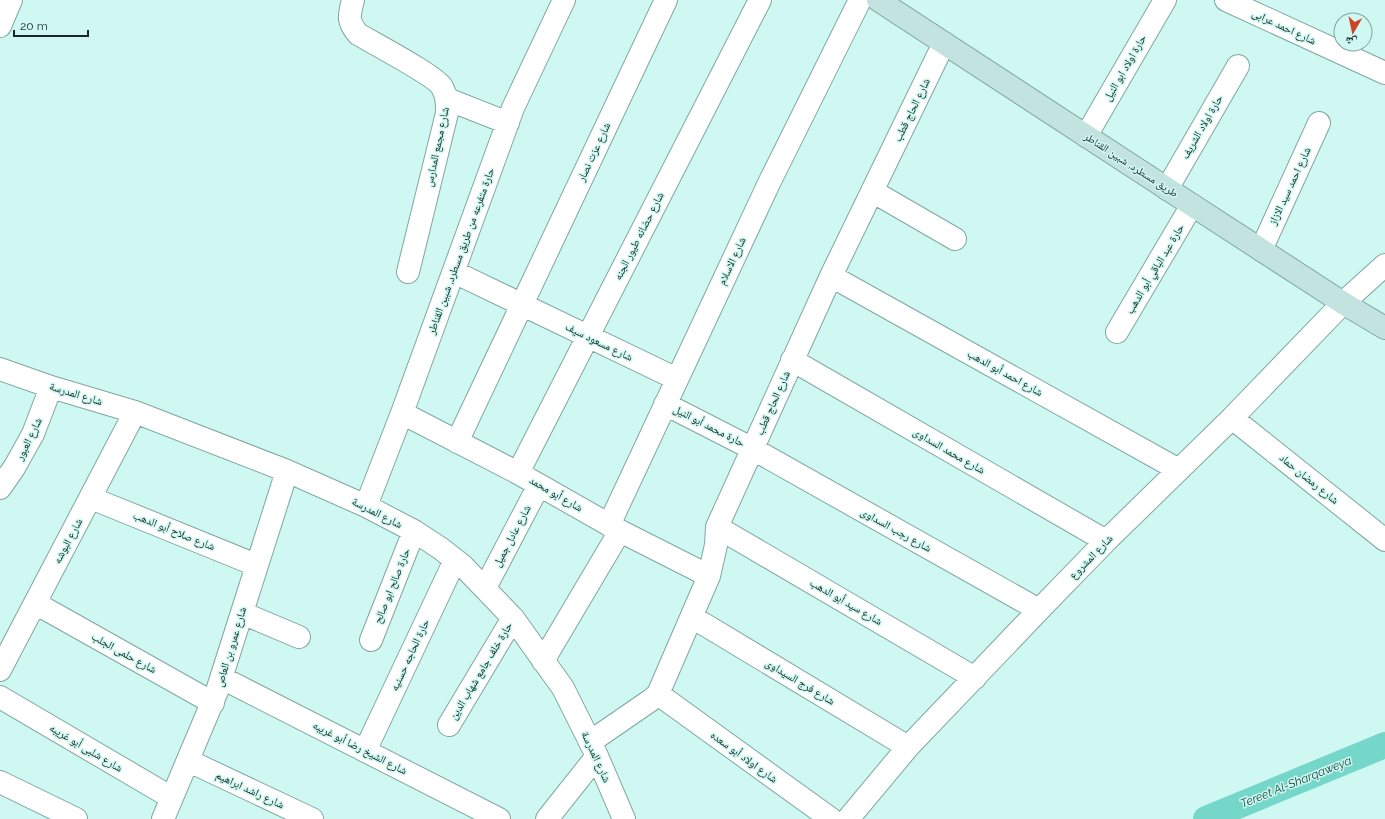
<svg xmlns="http://www.w3.org/2000/svg" width="1385" height="819" viewBox="0 0 1385 819" font-family="Raleway,'Noto Naskh Arabic',sans-serif">
  <rect width="100%" height="100%" fill="#cef8f1"/>
  <g fill="none" stroke-linecap="round" stroke-linejoin="round">
    <path stroke="#75d7c9" stroke-width="26" d="M1206,819L1385,745"/>
    <g stroke="#80a7a1" stroke-width="24">
      <path id="minor" d="M353,0C349,16 347,21 358,34C373,43 436,76 442,87C447,96 447,103 447,113L408,272
        M1226,0L1385,73
        M447,99L508,123
        M1086,136L1165,0
        M1167,189L1238,66
        M872,191L955,239
        M1261,250L1319,123
        M454,272L677,379
        M831,276L1179,470
        M1117,332L1192,205
        M792,360L1106,541
        M0,369L51,387L135,412L287,471L366,506L414,531L440,548L463,566L513,618L563,688L597,756L624,819
        M665,404L753,449L1039,610
        M402,413L518,473L620,531L709,576
        M1232,418L1385,540
        M457,442L666,0
        M518,473L760,0
        M0,488L14,468L33,434L51,387
        M91,498L256,565
        M366,506L402,413L513,108L564,0
        M609,525L770,181L860,0
        M717,527L975,678
        M485,588L539,485
        M35,603L213,703
        M242,613L299,637
        M692,617L908,747
        M371,640L414,531
        M543,661L620,531
        M0,670L135,412
        M222,678L499,819
        M658,694L831,819
        M0,697L172,798
        M449,725L513,618
        M590,742L651,700L658,694L709,576L716,545L717,527L831,276L944,43
        M365,751L455,560
        M189,761L312,819
        M0,782L76,819
        M163,819L217,691L287,471
        M547,819L597,756
        M848,819L908,747L1039,610L1106,541L1232,418L1343,303L1385,265"/>
    </g>
    <g stroke="#80a7a1" stroke-width="24">
      <path id="tertiary" d="M0,26L11,0"/>
    </g>
    <g stroke="#80a7a1" stroke-width="24">
      <path id="secondary" d="M878,0L1192,205L1343,303L1385,328"/>
    </g>
    <use href="#minor" stroke="#fff" stroke-width="22"/>
    <use href="#tertiary" stroke="#fff" stroke-width="22"/>
    <use href="#secondary" stroke="#c2e3df" stroke-width="22"/>
  </g>
  <g text-anchor="middle" dominant-baseline="central" stroke-width="3" stroke-linejoin="round" paint-order="stroke">
    <g font-size="11" fill="#182725" stroke="#cef8f1">
      <text transform="translate(1284 27) rotate(25)">شارع احمد عرابى</text>
      <text transform="translate(1125 68) rotate(-60)">حارة اولاد ابو النيل</text>
      <text transform="translate(912 110) rotate(-64)">شارع الحاج قطب</text>
      <text transform="translate(1202 127) rotate(-60)">حارة اولاد الشريف</text>
      <text transform="translate(437 147) rotate(-78)">شارع مجمع المدارس</text>
      <text transform="translate(594 152) rotate(-65)">شارع عزت نصار</text>
      <text transform="translate(1131 165) rotate(33)">طريق مسطرد, شبين القناطر</text>
      <text transform="translate(1290 186) rotate(-65)">شارع احمد سيد الازاز</text>
      <text transform="translate(639 236) rotate(-63)">شارع حضانه طيور الجنه</text>
      <text transform="translate(461 251) rotate(-70)">حارة متفرعه من طريق مسطرد, شبين القناطر</text>
      <text transform="translate(732 261) rotate(-65)">شارع الاسلام</text>
      <text transform="translate(1155 269) rotate(-59)">حارة عبد الباقي أبو الدهب</text>
      <text transform="translate(599 342) rotate(26)">شارع مسعود سيف</text>
      <text transform="translate(1005 373) rotate(29)">شارع احمد أبو الدهب</text>
      <text transform="translate(76 394) rotate(17)">شارع المدرسة</text>
      <text transform="translate(773 403) rotate(-66)">شارع الحاج قطب</text>
      <text transform="translate(709 426) rotate(27)">حارة محمد أبو النيل</text>
      <text transform="translate(29 439) rotate(-64)">شارع العبور</text>
      <text transform="translate(949 451) rotate(30)">شارع محمد السداوى</text>
      <text transform="translate(1309 479) rotate(39)">شارع رمضان حماد</text>
      <text transform="translate(556 494) rotate(30)">شارع أبو محمد</text>
      <text transform="translate(377 513) rotate(27)">شارع المدرسة</text>
      <text transform="translate(896 530) rotate(29)">شارع رجب السداوى</text>
      <text transform="translate(174 531) rotate(22)">شارع صلاح أبو الدهب</text>
      <text transform="translate(512 536) rotate(-62)">شارع عادل جميل</text>
      <text transform="translate(68 541) rotate(-62)">شارع البوشه</text>
      <text transform="translate(1091 557) rotate(-46)">شارع المشروع</text>
      <text transform="translate(392 586) rotate(-68)">حارة صالح ابو صالح</text>
      <text transform="translate(846 602) rotate(30)">شارع سيد أبو الدهب</text>
      <text transform="translate(231 647) rotate(-73)">شارع عمرو بن العاص</text>
      <text transform="translate(124 653) rotate(29)">شارع حلمى الجلب</text>
      <text transform="translate(410 655) rotate(-65)">حارة الحاجه حسنيه</text>
      <text transform="translate(481 671) rotate(-59)">حارة خلف جامع شهاب الدين</text>
      <text transform="translate(800 682) rotate(31)">شارع فرج السيداوى</text>
      <text transform="translate(86 748) rotate(31)">شارع شلبى أبو غريبه</text>
      <text transform="translate(360 748) rotate(27)">شارع الشيخ رضا أبو غريبه</text>
      <text transform="translate(596 757) rotate(65)">شارع المدرسة</text>
      <text transform="translate(744 757) rotate(36)">شارع اولاد أبو سعده</text>
      <text transform="translate(250 790) rotate(25)">شارع راشد ابراهيم</text>
    </g>
    <g font-size="12" font-style="italic" fill="#1d4a44" stroke="#cef8f1">
      <text transform="translate(1296 782) rotate(-22)">Tereet Al-Sharqaweya</text>
    </g>
  </g>
  <g transform="translate(1353 32) rotate(189)"><circle r="19" fill="#cef8f1" stroke="#85a49f"/>
  <path d="M0-3L7 15L0 10L-7 15Z" fill="#cd4325"/>
  <text y="-6" font-size="11" font-weight="bold" text-anchor="middle" fill="#182725">ش</text>
  </g>
  <path d="M14 30v6h74v-6" fill="none" stroke="#182725" stroke-width="2"/>
  <text x="20" y="30" font-size="12" fill="#182725" stroke="#cef8f1" stroke-width="3" paint-order="stroke">20 m</text>
</svg>
